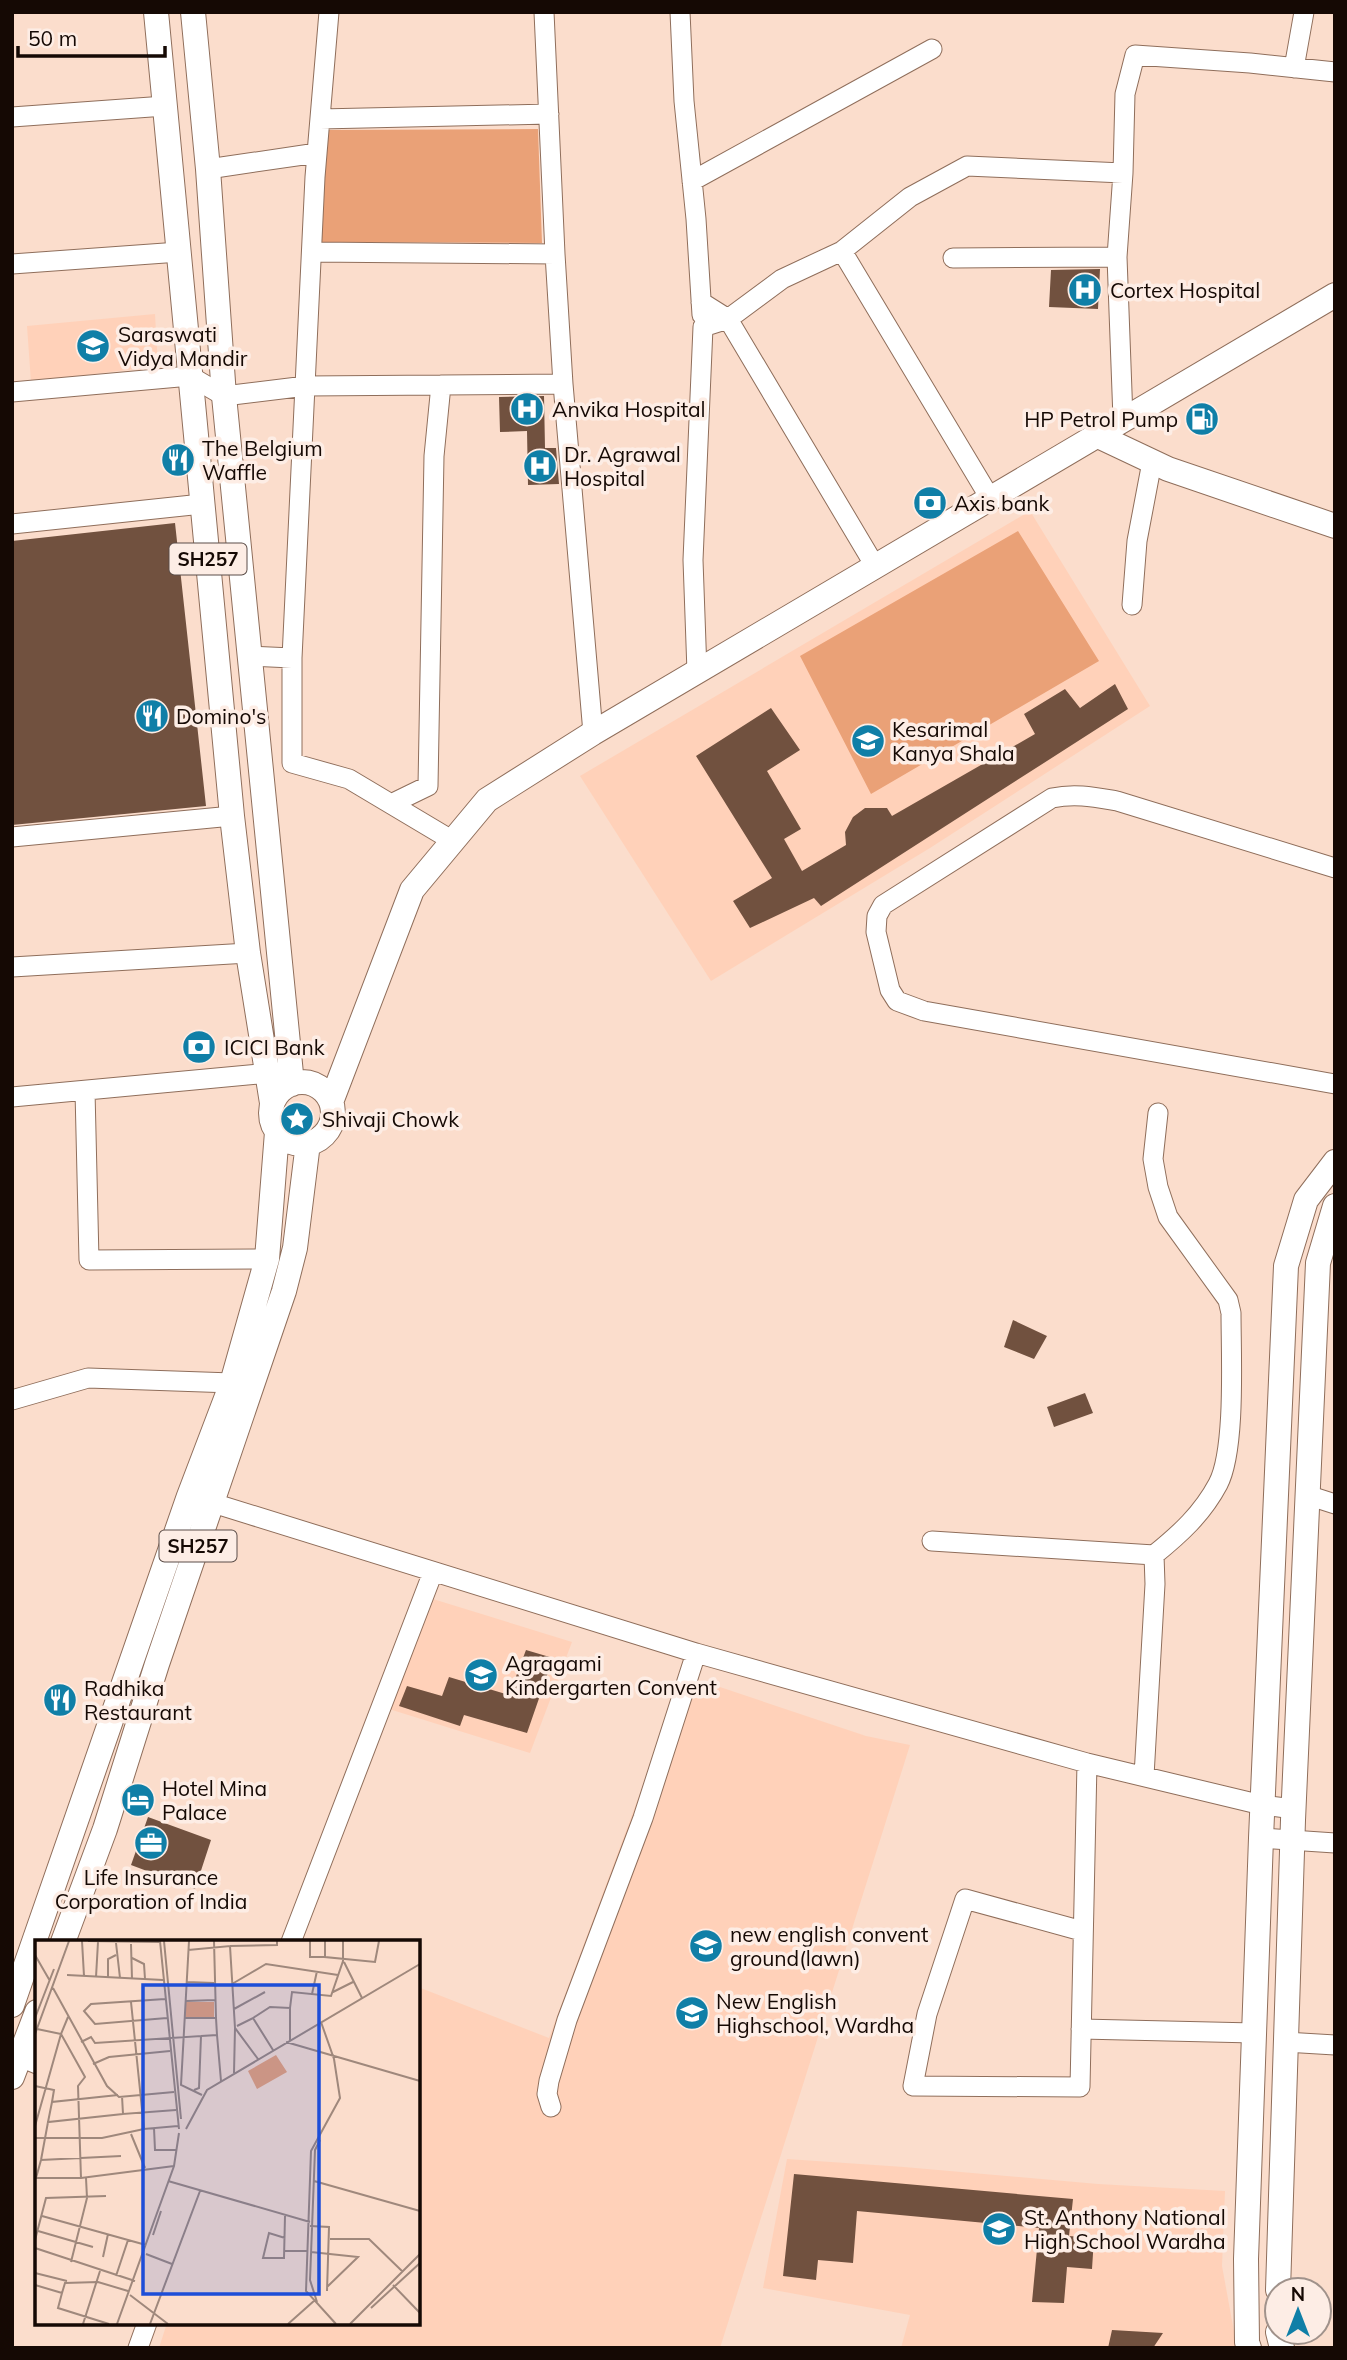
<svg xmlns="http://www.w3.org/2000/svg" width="1347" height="2360" viewBox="0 0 1347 2360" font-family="Mulish,sans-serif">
  <rect width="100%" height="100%" fill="#fbddcc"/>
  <path fill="#ffd1b9" d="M155,314L158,366L31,382L27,326Z
    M1030,511L1150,706L930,848L711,981L580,776Z
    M433,1599L572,1642L530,1753L389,1709Z
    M684,1675L866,1736L910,1745L720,2348H159L167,2323H418V1987L549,2038Z
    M787,2159L904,2167L1098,2184L1225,2191L1222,2266L1237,2348H901L910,2315L763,2288Z"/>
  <path fill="#eaa177" d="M538,129L542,243L312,242L328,130Z
    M1018,531L1099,661L871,794L800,656Z"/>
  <path fill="#71513f" d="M1100,269L1098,309L1049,307L1051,270Z
    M544,396L545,448H556L559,484L528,485L527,431L500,432L499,397Z
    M175,523L206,806L12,825V541Z
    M1115,684L1128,709L821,906L814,898L750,928L733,901L772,878L696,756L771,708L800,750L767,771L801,829L784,839L802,871L846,845L845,832L853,817L865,808H887L892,816L1035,734L1024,714L1065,689L1080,708Z
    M1013,1320L1047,1336L1034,1359L1004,1347Z
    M1085,1393L1093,1413L1054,1427L1047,1407Z
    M526,1650L553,1658L527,1733L464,1715L460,1726L399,1706L407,1686L442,1696L449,1677L509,1695Z
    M148,1817L211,1840L195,1889L131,1865Z
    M794,2174L1073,2199L1069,2236L1094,2238L1092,2269L1067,2267L1064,2303L1032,2302L1039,2228L857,2211L853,2263L818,2260L816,2280L783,2276Z
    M1112,2330L1163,2333L1153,2348H1108Z"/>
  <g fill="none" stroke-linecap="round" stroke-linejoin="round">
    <g stroke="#8f6e5b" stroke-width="21">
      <path id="minor" d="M329,12L315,177L292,658V763L349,779L453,841
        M544,12L555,254
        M680,12L684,101L696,219L702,315
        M1294,68L1304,12
        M12,117L165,106
        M320,119L549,114
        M208,169L317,153
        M692,181L932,49
        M842,251L910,197L967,166L1123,173L1125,94L1135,55L1250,63L1335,72
        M312,252L555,254L563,384L441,385
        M953,258L1117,257
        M12,264L179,252
        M701,302L728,319L782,279L842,251L990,498
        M563,384L593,733
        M12,392L190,376L224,396L306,386L441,385L434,456L428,786L391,804
        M1123,419L1117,257L1123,173
        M12,524L202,504
        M1132,605L1137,541L1152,462
        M250,656L292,658
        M697,672L693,560L703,327L728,319L875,566
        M12,837L232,816
        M1335,868L1117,801C1094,797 1075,793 1052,798L883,905L877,916L876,932L890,990L897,1001L924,1011L1335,1084
        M12,967L248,953
        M85,1091L89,1260L267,1259
        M12,1097L280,1072
        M12,1400L88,1378L232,1383
        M1307,1495L1335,1504
        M200,1499L696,1653L1087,1763L1262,1805L1294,1809
        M932,1541L1154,1555
        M1144,1776L1155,1584L1154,1555C1180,1534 1202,1514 1218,1484C1236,1450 1231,1354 1231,1313L1228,1300L1168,1217L1158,1187L1153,1159L1158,1113
        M1261,1838L1335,1843
        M1082,1931L965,1899L927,2014L913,2086L1080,2087L1087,1763
        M291,1942L433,1572
        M1081,2029L1254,2033
        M1285,2042L1335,2045
        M20,2057L37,2064
        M551,2107L547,2094L549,2081L567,2020L643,1818L696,1653
        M138,2348L147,2323"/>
    </g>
    <g stroke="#8f6e5b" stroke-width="26">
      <path id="major" d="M156,12L232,816L248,953L272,1103
        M193,12L208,169L224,396L292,1084
        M1096,435L1168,469L1335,526
        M271 1113a31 31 0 1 1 62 0a31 31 0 1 1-62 0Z
        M331,1102L412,890L487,800L593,733L1335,295
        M63,1942L105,1829L157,1664L284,1291L295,1248L308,1143
        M12,2005L189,1496L232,1383L267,1259L277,1132
        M12,2077L37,2012
        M1278,2290L1293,1820L1318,1263L1335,1206
        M1278,2332L1282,2348
        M1249,2348L1247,2342L1246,2259L1261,1838L1286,1266L1306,1200L1335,1162"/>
    </g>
    <use href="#minor" stroke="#fff" stroke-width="19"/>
    <use href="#major" stroke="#fff" stroke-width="24"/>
  </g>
  <defs>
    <g id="hospital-disc" transform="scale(1.75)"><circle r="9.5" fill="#107fa7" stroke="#fdede5"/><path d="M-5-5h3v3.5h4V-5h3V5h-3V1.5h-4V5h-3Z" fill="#fff"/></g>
    <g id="school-disc" transform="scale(1.75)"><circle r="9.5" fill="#107fa7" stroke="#fdede5"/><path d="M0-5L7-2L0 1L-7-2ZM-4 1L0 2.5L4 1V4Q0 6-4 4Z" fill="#fff"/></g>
    <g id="fuel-disc" transform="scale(1.75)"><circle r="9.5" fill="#107fa7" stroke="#fdede5"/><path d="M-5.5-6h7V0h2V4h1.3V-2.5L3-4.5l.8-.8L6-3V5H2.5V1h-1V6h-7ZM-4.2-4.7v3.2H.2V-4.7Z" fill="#fff"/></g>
    <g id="restaurant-disc" transform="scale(1.75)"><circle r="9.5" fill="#107fa7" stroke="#fdede5"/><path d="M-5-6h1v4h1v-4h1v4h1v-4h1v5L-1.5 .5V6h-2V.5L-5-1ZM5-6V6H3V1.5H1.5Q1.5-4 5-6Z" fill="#fff"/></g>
    <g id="bank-disc" transform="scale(1.75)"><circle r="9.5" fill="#107fa7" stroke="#fdede5"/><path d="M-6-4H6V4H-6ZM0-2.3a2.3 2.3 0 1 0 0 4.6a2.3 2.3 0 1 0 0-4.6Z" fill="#fff"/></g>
    <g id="sight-disc" transform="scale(1.75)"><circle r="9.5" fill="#107fa7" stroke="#fdede5"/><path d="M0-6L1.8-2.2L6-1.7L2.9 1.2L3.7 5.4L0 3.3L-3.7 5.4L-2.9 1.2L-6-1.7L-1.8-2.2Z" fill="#fff"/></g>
    <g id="hotel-disc" transform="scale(1.75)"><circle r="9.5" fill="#107fa7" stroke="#fdede5"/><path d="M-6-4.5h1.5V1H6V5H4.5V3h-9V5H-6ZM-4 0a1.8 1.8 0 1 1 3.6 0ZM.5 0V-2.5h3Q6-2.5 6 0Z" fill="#fff"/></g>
    <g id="office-disc" transform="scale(1.75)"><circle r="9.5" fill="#107fa7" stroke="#fdede5"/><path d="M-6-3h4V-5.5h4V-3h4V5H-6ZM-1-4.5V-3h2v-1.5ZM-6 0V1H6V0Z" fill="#fff"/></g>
  </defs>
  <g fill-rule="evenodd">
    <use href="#hospital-disc" x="1085" y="290"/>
    <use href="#school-disc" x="93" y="346"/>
    <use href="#hospital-disc" x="527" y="409"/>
    <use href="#fuel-disc" x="1202" y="419"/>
    <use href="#restaurant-disc" x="178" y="460"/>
    <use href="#hospital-disc" x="540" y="466"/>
    <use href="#bank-disc" x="930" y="503"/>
    <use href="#restaurant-disc" x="152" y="716"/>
    <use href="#school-disc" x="868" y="741"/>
    <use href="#bank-disc" x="199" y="1047"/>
    <use href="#sight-disc" x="297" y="1119"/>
    <use href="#school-disc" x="481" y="1675"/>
    <use href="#restaurant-disc" x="60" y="1700"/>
    <use href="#hotel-disc" x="138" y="1800"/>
    <use href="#office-disc" x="151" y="1843"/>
    <use href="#school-disc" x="706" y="1946"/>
    <use href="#school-disc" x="692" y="2013"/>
    <use href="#school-disc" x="999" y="2229"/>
  </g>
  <g text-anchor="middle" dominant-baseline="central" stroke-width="7" stroke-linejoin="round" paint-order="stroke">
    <g fill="#fdede5" stroke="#5b4d48" stroke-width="2">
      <rect x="169.5" y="543.5" width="77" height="31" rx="5"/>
      <rect x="159.5" y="1530.5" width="77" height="31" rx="5"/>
    </g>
    <g font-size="19" font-weight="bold" fill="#150904">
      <text x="208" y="559">SH257</text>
      <text x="198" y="1546">SH257</text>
    </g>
    <g font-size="21" fill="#150904" stroke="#fdede5" text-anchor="start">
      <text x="1110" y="290">Cortex Hospital</text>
      <text x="118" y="334">Saraswati<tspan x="118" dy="24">Vidya Mandir</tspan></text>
      <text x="552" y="409">Anvika Hospital</text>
      <text x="1178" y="419" text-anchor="end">HP Petrol Pump</text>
      <text x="202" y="448">The Belgium<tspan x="202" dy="24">Waffle</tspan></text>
      <text x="564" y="454">Dr. Agrawal<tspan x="564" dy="24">Hospital</tspan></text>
      <text x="954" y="503">Axis bank</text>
      <text x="176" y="716">Domino's</text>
      <text x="892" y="729">Kesarimal<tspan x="892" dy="24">Kanya Shala</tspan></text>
      <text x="224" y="1047">ICICI Bank</text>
      <text x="322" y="1119">Shivaji Chowk</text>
      <text x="505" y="1663">Agragami<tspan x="505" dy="24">Kindergarten Convent</tspan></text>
      <text x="84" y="1688">Radhika<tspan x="84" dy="24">Restaurant</tspan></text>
      <text x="162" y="1788">Hotel Mina<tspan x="162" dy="24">Palace</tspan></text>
      <text x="151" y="1877" text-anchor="middle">Life Insurance<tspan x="151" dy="24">Corporation of India</tspan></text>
      <text x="730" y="1934">new english convent<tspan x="730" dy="24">ground(lawn)</tspan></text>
      <text x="716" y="2001">New English<tspan x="716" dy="24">Highschool, Wardha</tspan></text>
      <text x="1024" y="2217">St. Anthony National<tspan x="1024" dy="24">High School Wardha</tspan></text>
    </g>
  </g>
  <g transform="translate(35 1940)">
    <rect width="385" height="385" fill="#fbddcc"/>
    <path d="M151,62H179V77H149ZM241,115L252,132L222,149L213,131Z" fill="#eaa177"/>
    <path fill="none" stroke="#9f887c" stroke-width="2" d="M47,1L49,36M53,1L125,2M125,1L144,189M129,1L146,179M154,1L146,145L167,155M179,1L181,78M275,1V17H290M290,1V17L340,22L344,1M81,3L85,38M96,4L97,39M195,6L242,5V1M153,10L195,6L200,88M0,15L15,41M97,18L109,24L110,39M309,22L327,58M32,35L128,40M61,37L63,2M73,38V19L81,15M152,42L179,43M197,44L231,24L303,35M18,48L72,146L84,157L139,152M298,52L318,42M277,54L282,31M130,59L56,64L49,71L60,84L132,78M151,61L180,60M96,62L109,189L143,186M199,69L230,52M33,77L26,94L50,137L43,146L46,238M0,78L19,29M149,78H181L182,95L166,96M218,78L235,67L255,68L257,52L296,56L308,21V1M286,82L299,119L305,158L276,211L271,351L301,384M202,86L218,78L238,110M0,94L34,1M182,95L186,141M255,100V68M46,102L56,97L60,103L166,96L164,148L159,150M251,102L385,141M58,124L74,117L135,111M199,133L200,88L223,119M0,146L19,150L17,162M83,155L17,162L13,182L88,174M87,156L88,174L141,170M0,186L26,94L2,89M119,188L120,210H141M151,189L172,150L385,24M96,194L110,228M0,198H67L109,189M6,220L13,182M0,238H46L139,226M1,238L6,220L86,216M133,241L275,282M279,241L385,271M7,276L111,305M275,286L294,287L292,351M3,291L58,307M118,295L126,271M250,298L234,293L228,318H249L250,276M295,299H334L368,332M0,300L11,258L71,256M0,308L100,341M250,311H272M276,312L323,317L292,347M111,314L137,324M68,317L73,294M36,322L52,258L51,238M0,333L32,341M81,336L93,300M0,345L27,353L23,368L74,384M358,345L385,373M27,353L30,343L63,342L93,351M95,355L133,384M282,362L275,340L280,210L285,200M336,368L385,323M48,384L65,331M82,384L139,226L144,193M115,384L165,251M253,384L280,360M315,384L385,314"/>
    <path fill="#1d4ed8" fill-opacity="0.15" stroke="#1d4ed8" stroke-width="3.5" d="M108,45H284V354H108Z"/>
    <rect width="385" height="385" fill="none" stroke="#150904" stroke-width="3.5"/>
  </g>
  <rect width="1347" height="2360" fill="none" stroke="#150904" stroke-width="28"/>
  <g transform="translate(1298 2311)"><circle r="33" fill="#fdede5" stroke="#a0928b" stroke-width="2"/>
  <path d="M0-5L12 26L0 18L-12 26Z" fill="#107fa7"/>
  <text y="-10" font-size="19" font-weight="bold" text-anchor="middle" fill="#150904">N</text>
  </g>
  <path d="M18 46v10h147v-10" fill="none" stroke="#150904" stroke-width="3.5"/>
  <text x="28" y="46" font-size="21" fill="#150904" stroke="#fdede5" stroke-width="5" paint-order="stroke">50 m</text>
</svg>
